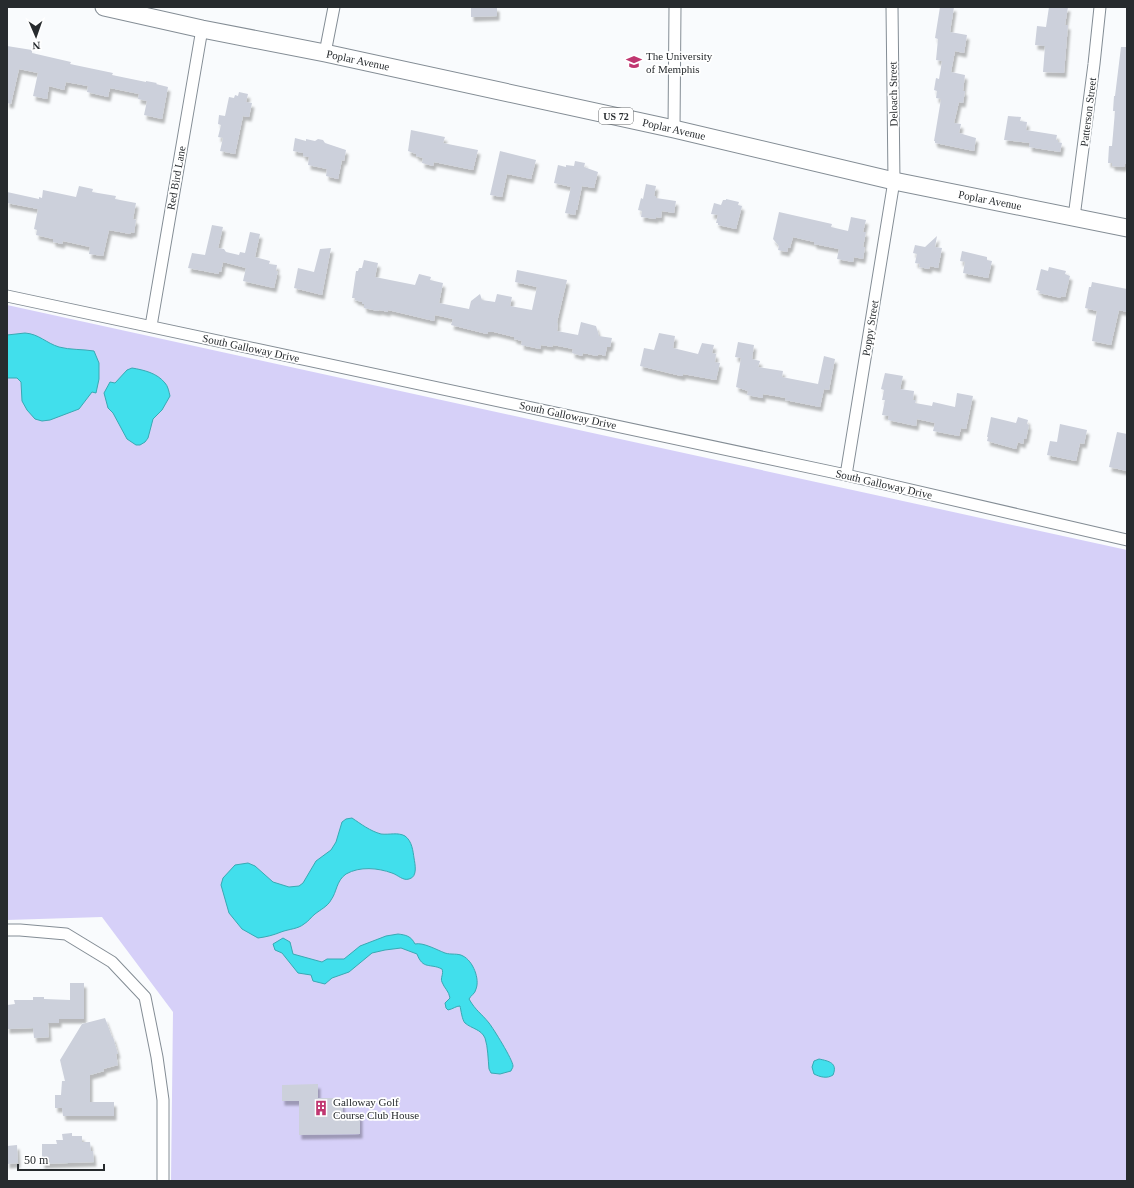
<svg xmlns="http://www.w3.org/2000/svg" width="1134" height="1188" viewBox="0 0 1134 1188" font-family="Georgia,serif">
  <defs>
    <filter id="shadow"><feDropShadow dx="2.5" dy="4.5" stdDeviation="1" flood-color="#0004"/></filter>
  </defs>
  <rect width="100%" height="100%" fill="#f9fbfd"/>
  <path fill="#d6d0f8" d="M7,305L1127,550V1181H171L173,1012L102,917L7,920Z"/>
  <path fill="#41dfec" stroke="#39a9b3" d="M25,333C39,334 46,343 59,347C70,350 82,349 94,351L99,363V379L96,393L92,392L79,409L50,420L42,421L35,419L27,410L22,401L21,382L17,378H7V335Z
    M132,368C144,370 157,373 165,383C168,386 169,392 170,396L162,410L153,419L148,438L145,442L140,445H136L127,439L113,413L108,408L104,393L110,382L115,383L127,370Z
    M352,818C361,824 370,831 381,834C389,835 398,832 405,836C412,841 413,851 414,858C415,864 418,877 409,879C403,881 398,875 392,873C378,868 360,866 346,874C336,881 337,892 331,900C328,906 320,910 315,914C311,917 309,921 304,924C298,929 289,929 281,932C274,935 266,937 258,938L242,929L229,913L221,885L223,878L235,865L248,863L255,866L273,882L289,887L299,886L303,883L316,861L331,850L336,842L342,822L346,819Z
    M398,934C406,935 411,936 415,944C423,942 437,950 445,953C451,955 458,953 463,956C473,961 480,979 476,989C475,994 471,995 469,999C476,1011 481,1013 489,1023C493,1028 513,1060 513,1066C513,1068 511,1070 511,1071L500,1074L491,1073L489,1069C488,1059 488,1047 485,1038C481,1029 472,1029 465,1023C462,1020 461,1010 460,1006C456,1006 453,1009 448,1010L446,1008L445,1003L450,998C449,991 444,988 442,982C440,978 444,974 442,969C430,963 423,970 417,954L401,948L385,950L372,953L349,972L332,978L325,984L313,981L311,975L298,973L282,953L275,950L273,944L283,938L290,942L293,954L322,962L327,959H344L360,946L386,936Z
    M819,1059C829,1061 838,1063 833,1075C827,1079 820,1077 814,1074L812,1067L814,1061Z"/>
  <path fill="#ccd0db" filter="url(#shadow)" d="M471,7H497V16L471,17Z
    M940,7H954L950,32L967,35L964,53L955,51L951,72L965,75L963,91H965L963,103L959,102L954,123L961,124L959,133L976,138L974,151L940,144L935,143V141H934L941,99L936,98L937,91L934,90L936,78L939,79L942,61L936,60L938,39L935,38Z
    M1049,7H1068L1065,25H1068L1064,73L1043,72L1045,46L1035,45L1037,26L1046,27Z
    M7,46L32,50V53L71,62L70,64L113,73L112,75L146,82V81L157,83L156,84L168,87L162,119L144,115L147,101L138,99L139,94L110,88L108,97L87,92L88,86L66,82L64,90L49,86L47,99L33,96L38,73L19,69L11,104L7,103Z
    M1121,47H1127V164H1125L1124,167L1112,166V163H1108L1109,146H1112L1115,111H1113L1114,96H1115Z
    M239,92L248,94L246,102L252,103L249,117L243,116L235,154L220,151L223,138L218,137L221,125L218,124L219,115L225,116L229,97L234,98L235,95L238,96Z
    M1008,116L1021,117L1020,121L1027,122L1026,130L1057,135L1056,140H1058V142L1062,143L1060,152L1029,147L1030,143L1004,140Z
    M411,130L445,137L443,143L478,150L473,170L434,162L433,166L422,163L423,158L416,156V154L408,151Z
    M295,138L306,141V139L315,141L318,139L323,140L325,143L346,150L344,161L342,160L338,179L326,176L327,169L308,165L309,157L303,156V153L293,151Z
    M500,151L536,160L531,179L507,174L502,197L490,195Z
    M575,161L585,163L584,167L598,172L594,188L582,186L577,210H576L575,215L565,213L571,187L554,183L558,165L566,167V165L574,166Z
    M646,184L656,186L654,196H656V198L676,201L674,213L662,211L661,218L656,217V219L641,217L642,211L638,210L641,198L643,199Z
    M79,186L93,189L92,192L116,196L115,199L136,203L133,219L136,220L134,233L131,232L130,234L109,230L103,256L89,254L90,247L63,241L62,244L53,242V239L36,235L37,230L34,229L38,209L7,203V192L39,199V197L42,198L43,190L76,197Z
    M726,199L739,202L738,205L742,206L736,229L718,225V223H716L718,215L711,214L714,203L721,205L723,200H726Z
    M779,212L832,224L831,227L848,231L851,217L866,220L863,232H866L863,247H865L863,259L854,257L853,262L837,259L839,249L814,244V242L793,237L790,248H788L787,252L778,250L779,246L773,239Z
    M212,225L223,227L218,248L224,249L226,252L239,255L240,252L245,253L250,232L260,234L255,257L270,261L269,264L277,265L276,271H278L274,288L243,281L246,268L223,262L221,272L219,271V274L188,268L192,253L205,255Z
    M937,236L935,247L942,248L938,268L930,266L929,269L919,267L920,264L915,263L917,254L913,253L915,245L925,247Z
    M331,248L322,295L294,288L298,268L314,272L320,249Z
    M962,251L987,257V260L992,261L988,278L963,273L965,262L960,261Z
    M364,260L378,263L375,277L415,285L419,274L431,277L430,280L443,283L439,303L469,309L471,301L480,294L482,300L495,302L497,294L512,297L510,306L532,310L537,287L515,282L517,270L567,280L558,318L557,323H558L557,331L578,335L581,322L596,326L599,336L612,338L610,347H607L605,356L599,354L597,356L583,353L582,356L572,353L573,349L553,345L552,347L541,345L540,349L521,345L522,341L514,339V337L494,332H488L487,334L451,325L453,319L435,315L434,321L388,310V312L379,310L378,311L364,308V304H362V302L355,300V298H352L356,271H358L359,268H362Z
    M1049,267L1066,271L1065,274L1070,276L1065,297L1061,296V298L1048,295L1039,293L1040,291L1036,290L1041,269L1048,271Z
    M1092,282L1127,289V312L1119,310L1111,345L1092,341L1097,311L1085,308L1089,287H1091Z
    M659,333L675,336L673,348L698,354L702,343L714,345L712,353L716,354L715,362L720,363L716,380L683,374V376H681L640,366L644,348L654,350Z
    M738,342L754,345L752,359L760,361L758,367L783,371L782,377L818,384L824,356L835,359L829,390L824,389L820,407L785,400L786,398L763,394V398L747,395L748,391L736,387L741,358L735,357Z
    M885,373L903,376L900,389L914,391L913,400H916L915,403L932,406L933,402L955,407L957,393L973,396L966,429L961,428L959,436L933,431L935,423L917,419L916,426L888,420L889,416L882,415L885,400H882L884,390L881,389Z
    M991,417L1016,423L1018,417L1028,420L1027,424L1029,425L1026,439H1024L1023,444L1018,442L1016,449L987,441L988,437H987Z
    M1060,424L1087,430L1084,444L1080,443L1076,461L1047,455L1050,441L1057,442Z
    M1117,432L1127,434V471L1109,467Z
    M70,983H84V1019H59V1023H48L49,1037L34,1038L33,1028L7,1029V1005L15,1004L14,1000H33V997H44V999L70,1000Z
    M105,1018L112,1037H113L118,1054H116L118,1065L103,1069L104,1071L90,1075V1102H114V1116H63L62,1108H55V1095H61L62,1081H65L60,1060L82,1024Z
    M318,1084V1098H342L343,1115H360V1134L299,1135V1101H282V1085Z
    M72,1133V1136H82V1142H90L91,1151H93L94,1162L42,1164V1144H57L56,1140H63L62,1134Z
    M17,1145L18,1163L7,1164V1146Z"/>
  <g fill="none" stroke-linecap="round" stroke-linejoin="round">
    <g stroke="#848d95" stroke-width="13">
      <path id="minor" d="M325,53L334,7
        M674,129L675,7
        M1074,217L1094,64L1100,7
        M7,296L846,475L1127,540
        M151,326L202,29
        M846,475L894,181L892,7
        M7,930H20L66,934L112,962L145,997L157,1057L163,1100V1181"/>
    </g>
    <g stroke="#848d95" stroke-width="19">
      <path id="primary" d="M104,7L202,29L325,53L674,129L894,181L1127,228"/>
    </g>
    <use href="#minor" stroke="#fff" stroke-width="11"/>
    <use href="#primary" stroke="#fff" stroke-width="17"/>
  </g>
  <defs>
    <g id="university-bare" transform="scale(1.2)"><path d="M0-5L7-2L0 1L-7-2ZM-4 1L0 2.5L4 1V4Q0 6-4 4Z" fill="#c03670" stroke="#fff" stroke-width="2.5" paint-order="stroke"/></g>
    <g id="building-bare" transform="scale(1.2)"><path d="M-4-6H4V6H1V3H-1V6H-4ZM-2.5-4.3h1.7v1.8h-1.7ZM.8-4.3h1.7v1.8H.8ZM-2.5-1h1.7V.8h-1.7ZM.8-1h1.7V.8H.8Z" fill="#c03670" stroke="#fff" stroke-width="2.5" paint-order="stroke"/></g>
  </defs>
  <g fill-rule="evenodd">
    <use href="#university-bare" x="634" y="62"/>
    <use href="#building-bare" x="321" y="1108"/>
  </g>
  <g text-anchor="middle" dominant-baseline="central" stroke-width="3.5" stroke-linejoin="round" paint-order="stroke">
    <rect fill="#fff" stroke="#686b6d" stroke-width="1" x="599" y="108" width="34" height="16" rx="3"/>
    <g font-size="10" font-weight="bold" fill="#272b2e">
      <text x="616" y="116">US 72</text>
    </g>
    <g font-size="11" fill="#272b2e" stroke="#fff" text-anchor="start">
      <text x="646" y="56">The University<tspan x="646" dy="13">of Memphis</tspan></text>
      <text x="333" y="1102">Galloway Golf<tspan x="333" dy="13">Course Club House</tspan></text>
    </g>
    <g font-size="11" fill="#272b2e" stroke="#fff">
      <text transform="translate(358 60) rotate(12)">Poplar Avenue</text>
      <text transform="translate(893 94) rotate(-91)">Deloach Street</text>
      <text transform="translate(1088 112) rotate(-83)">Patterson Street</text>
      <text transform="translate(674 129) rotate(13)">Poplar Avenue</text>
      <text transform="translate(176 178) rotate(-80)">Red Bird Lane</text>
      <text transform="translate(990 200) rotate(11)">Poplar Avenue</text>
      <text transform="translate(870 328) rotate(-81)">Poppy Street</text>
      <text transform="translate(251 348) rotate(12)">South Galloway Drive</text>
      <text transform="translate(568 415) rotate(12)">South Galloway Drive</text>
      <text transform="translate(884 484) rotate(13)">South Galloway Drive</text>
    </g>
  </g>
  <rect width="1134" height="1188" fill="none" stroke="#272b2e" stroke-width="16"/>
  <g transform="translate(36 36) rotate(178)" stroke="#ffffff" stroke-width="3" paint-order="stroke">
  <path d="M0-3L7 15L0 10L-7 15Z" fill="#272b2e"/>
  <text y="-6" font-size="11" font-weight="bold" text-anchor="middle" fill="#272b2e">N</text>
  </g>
  <path d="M18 1164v6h86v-6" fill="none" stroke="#272b2e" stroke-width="2"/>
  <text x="24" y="1164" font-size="12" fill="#272b2e" stroke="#ffffff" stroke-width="3" paint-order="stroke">50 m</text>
</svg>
